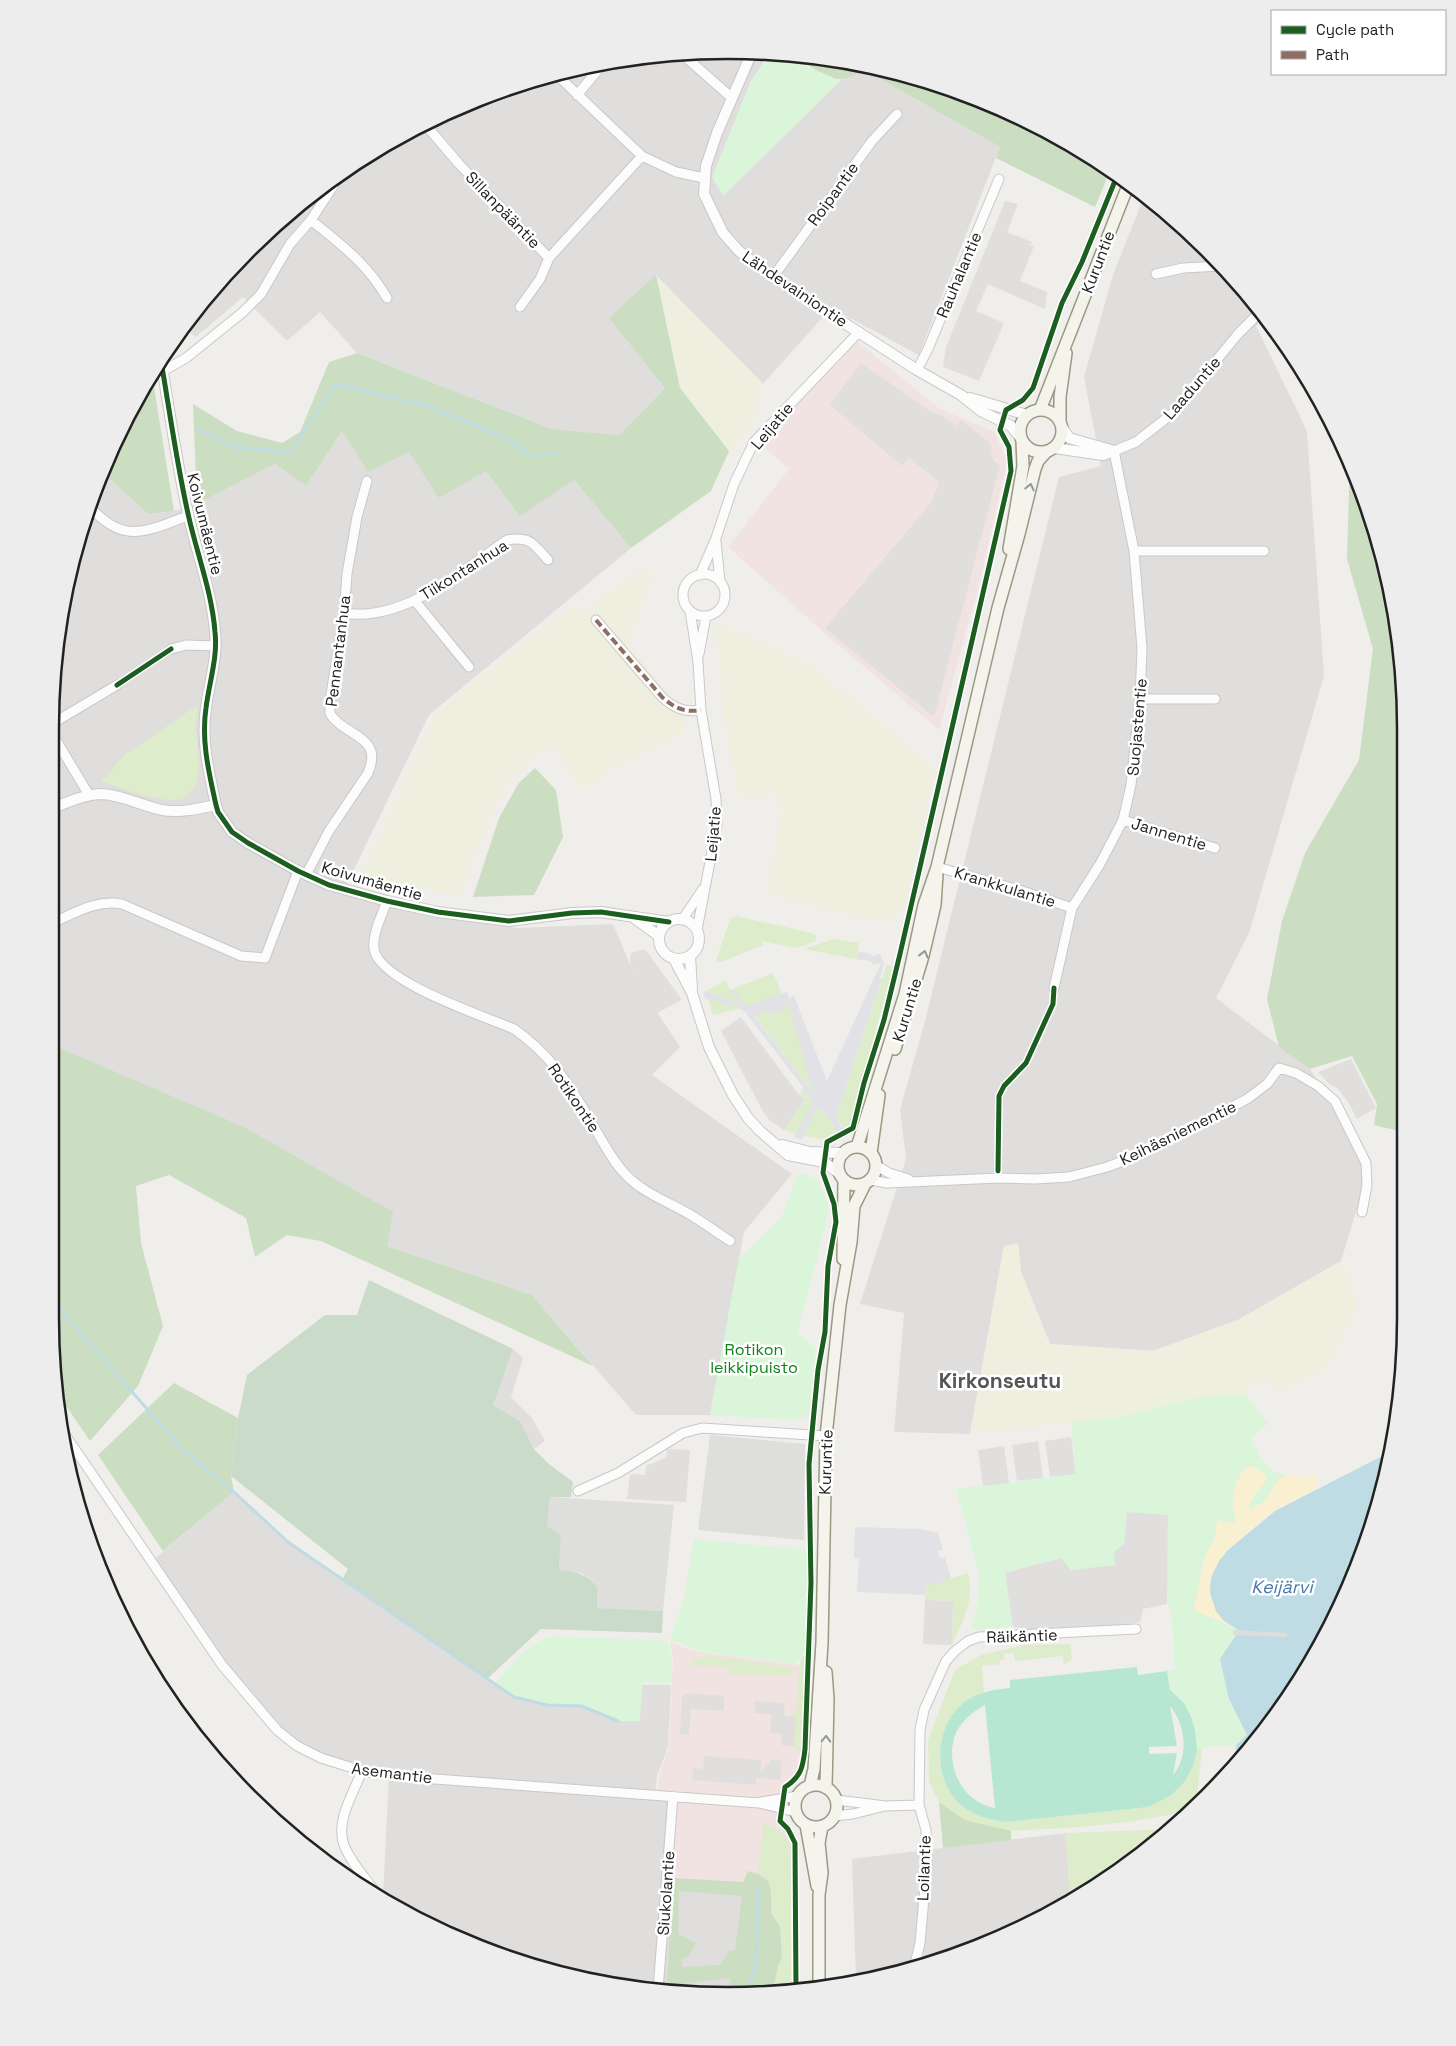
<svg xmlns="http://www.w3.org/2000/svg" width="1456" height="2046" viewBox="0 0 1456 2046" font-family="'Space Grotesk',sans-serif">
  <rect width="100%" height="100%" fill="#f0eeeb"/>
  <path fill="#dfdedc" d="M770,52L750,83L723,196L842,79L866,71L1000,147L919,355L831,308L763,384L656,276L665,388L619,435L552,429L357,353L320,312L287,341L243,297L196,337L184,328L218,281L281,218L389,141L510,86L640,56Z
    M1145,194L1238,281L1265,318L1256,326L1307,431L1324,676L1249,933L1216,998L1310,1069L1371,1162L1341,1261L1238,1320L1153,1351L1050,1344L1021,1272L1018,1244L1004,1246L970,1434L894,1432L904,1313L860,1304L906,1159L900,1110L925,1021L1059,477L1101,466L1084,377L1113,275Z
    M342,431L409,452L486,470L574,480L631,548L429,715L342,894L439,918L517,928L613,924L638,983L680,1047L652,1075L792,1174L744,1232L710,1415H636L532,1295L387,1246L54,1047L50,1060V728L63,595L101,471L148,514L174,511L197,504L275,464L306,486Z
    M234,1492L288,1542L514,1697L547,1705L581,1706L618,1721L643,1685H671L668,1747L657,1776L655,1795L672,1796L667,1890L746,1894L733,1990H639L552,1973L428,1926L383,1896L389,1773L351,1766L298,1744L279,1729L223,1662L153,1560Z
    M1066,1833L1070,1899L1066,1902V1906L988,1944L856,1979L852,1859Z"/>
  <path fill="#f1e3e1" d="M858,342L940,409L995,432L1007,462L978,589L939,730L828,636L728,547L789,469L759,442Z
    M670,1642L688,1649L705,1653L807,1666L802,1767L800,1773L794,1781L786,1786L782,1796L779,1822L787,1830L794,1843V1895L667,1890L674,1795L657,1793L659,1776L669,1747L673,1657Z"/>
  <path fill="#dededc" d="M710,1435L805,1444L804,1540L698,1530Z
    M550,1497L674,1505L663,1611L596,1608L597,1586L589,1578L581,1573L559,1570L561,1535L547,1526Z"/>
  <path fill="#efefdf" d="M656,275L763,384L754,420L729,451L680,388Z
    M643,568L653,573L634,627L631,646L684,717L682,735L617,766L598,782L579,788L553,743L509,778L472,860L462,896L427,890L361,874L438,710L573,606L581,613Z
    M715,622L811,665L936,769L903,910L889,919L865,920L765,893L782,811L780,799L773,789L764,798L738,795L724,722Z
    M1018,1243L1021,1272L1050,1344L1153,1351L1238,1320L1341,1261L1358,1304L1327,1369L1277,1393L1268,1380L1251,1384L1246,1394L1194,1398L1117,1417L970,1434L1004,1246Z"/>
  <path fill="#ddeccb" d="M198,705C197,714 195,723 196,732C197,746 200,760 198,774C197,784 192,794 182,799C167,805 117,787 101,781L126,754Z
    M736,916L812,933L816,936V941L797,948L761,941L763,945L718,963L716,960L730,919Z
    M834,939L859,943L856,959L804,949Z
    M887,964L893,968L850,1126L844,1129L836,1116Z
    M773,973L782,994L747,1007L706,991L726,980L730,990Z
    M708,999L736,1007L738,1009L713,1015Z
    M788,999L814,1094L754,1015L768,1010L770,1015L776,1012Z
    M803,1089L813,1102L796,1134L784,1130L805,1100L800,1093Z
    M817,1107L832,1122L836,1133L822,1139L803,1136Z
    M968,1573C975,1600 963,1621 952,1645L953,1601L925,1600L926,1586Z
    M1070,1644L1072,1659L1064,1665L1063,1656L1015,1661L1014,1653L1004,1654L1005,1659L1000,1660V1664L982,1666L984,1693C937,1704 926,1773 960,1803C972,1815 990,1820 1006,1822L1148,1807L1194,1764L1197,1748L1202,1747L1197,1800L1190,1811L1129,1822L1068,1828L1006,1831L965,1820L939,1802L929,1782L928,1740L955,1670L981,1655L1024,1645Z
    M710,1656L789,1667L793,1668L791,1676L764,1674L761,1676L727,1673V1667L692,1665V1659Z
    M803,1656L806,1657L801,1755L794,1746L796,1717L792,1716L791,1711H796L800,1663Z
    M763,1824C779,1828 785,1833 791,1848V1990H773L778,1966L782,1958L780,1926L771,1913V1891L768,1881L758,1874Z
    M1174,1829L1067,1905L1066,1906V1902L1070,1899L1066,1833Z"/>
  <path fill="#cbdec1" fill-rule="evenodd" d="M798,56L904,73L1028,120L1110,171L1095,207L996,158L1000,147L866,71C859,73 851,77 843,79C829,82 807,65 798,56Z
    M656,275L680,388L729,451L711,491L631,548L574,480L520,516L486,471L439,498L409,452L368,472L342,431L306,486L275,464L197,504L193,404L237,431L282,443L300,432L329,362L357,353L552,429L619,435L665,388L609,318Z
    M146,382L154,387L174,511L148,514L101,471Z
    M1350,459L1354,468L1400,639L1403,1132L1374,1125L1377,1104L1352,1056L1310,1069L1279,1047L1267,999L1282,921L1305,853L1359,760L1373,649L1347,559Z
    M535,768L556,790L563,837L534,895L473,897L499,818L518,784Z
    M55,1046L244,1127L393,1212L387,1246L532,1295L593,1366L321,1241L287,1235L255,1257L246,1218L169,1175L136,1186L141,1243L163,1326L138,1386L90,1441L60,1397L50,1318V1060Z
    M174,1383L238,1418L231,1476L234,1492L163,1551L98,1455Z
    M939,1802L965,1820L1011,1831V1840L943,1848Z
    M748,1871L758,1874L768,1881L771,1891V1913L780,1926L782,1958L778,1966L773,1990H729L730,1978L688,1983L676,1987L667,1981L673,1878L743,1882ZM679,1891L742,1896L735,1950L729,1951L720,1965L683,1967L682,1960L688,1956L696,1943L678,1934Z"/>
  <path fill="#f8f0d0" d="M1252,1466L1265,1474L1267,1480L1262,1486L1259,1506L1271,1493L1275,1482L1280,1477L1287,1475L1306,1478L1313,1473L1318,1475L1315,1482L1317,1489C1303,1496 1289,1503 1276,1510C1260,1521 1214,1559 1211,1578C1210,1582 1212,1589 1213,1593C1216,1613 1219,1618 1237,1629L1194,1611L1204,1558L1215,1537L1217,1520L1232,1523L1236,1521C1231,1500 1232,1484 1246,1467Z"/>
  <path fill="#cadbca" d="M369,1280L513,1349L494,1405L521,1422L534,1449L549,1464L573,1482L571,1497H550L547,1526L561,1535L559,1570C575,1571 586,1574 597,1586V1608L663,1611L662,1633L541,1629L487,1679L342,1580L348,1569L231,1476L238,1418L247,1375L325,1315H357Z"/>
  <path fill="#daf5da" d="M770,52L798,56L809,67L836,79H842L723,196L712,177L750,83Z
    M798,1173L816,1178L829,1207L817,1260L797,1332L816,1348L809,1415L797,1420L710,1415L739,1258L782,1216Z
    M1246,1394L1268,1424L1252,1437C1261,1456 1263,1471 1287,1475C1269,1480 1273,1503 1251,1508L1249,1506L1254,1495L1267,1480L1265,1474L1252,1466L1246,1467C1232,1484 1231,1500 1236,1521L1232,1523L1217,1520L1215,1537L1204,1558L1194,1610L1237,1629V1635L1220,1659L1229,1699L1247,1735L1236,1745L1197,1748L1195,1730L1184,1703L1170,1690L1167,1671L1175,1669L1171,1610L1167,1604L1168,1515L1127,1512L1124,1544L1115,1565L1071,1570L1060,1558L1005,1573L1013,1627L977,1630L972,1629L971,1625L977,1607L979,1577L956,1488L983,1486L1076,1474L1071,1422L1118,1417L1194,1398Z
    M694,1539L810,1550V1601L807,1649L795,1664L705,1652L670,1640L684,1598Z
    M553,1636L668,1641L672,1657V1683L643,1682L640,1721H618L581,1706L547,1705L514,1697L496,1683C512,1664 527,1643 553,1636Z"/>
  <path fill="#b7e6d2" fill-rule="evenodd" d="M1137,1667L1138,1675L1167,1671L1170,1690L1184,1703L1191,1717L1195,1730L1197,1748L1194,1764L1185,1781L1171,1795L1148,1807L1006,1822C990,1820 972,1815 960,1804C930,1776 935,1720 969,1699C981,1692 996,1689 1010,1688V1680ZM985,1705L995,1808H994C961,1801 945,1766 955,1735C960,1722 973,1711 985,1705ZM1170,1706C1186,1725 1189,1756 1173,1775L1177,1753L1149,1754V1747L1177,1746Z"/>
  <path fill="#e0dfde" d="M1005,201L1018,204L1007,232L1032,242L1030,245L1034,246L1020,281L1047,292L1045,309L988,284L976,311L1004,323L979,381L943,367L946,347Z
    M861,363L930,411L942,415L957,426L961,420L990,443L993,460L1000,465L934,717L825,628L931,503L939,482L909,458L902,466L830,405Z
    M645,949L682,1000L657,1013L638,983L630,964L631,953Z
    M741,1017L796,1091L805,1100L784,1130L769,1120L762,1110L721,1031Z
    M1283,1054L1305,1068L1301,1074L1279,1060Z
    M1351,1059L1376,1108L1357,1119L1348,1102L1337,1088L1329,1084L1318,1072Z
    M513,1349L523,1358L511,1397L532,1418L545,1441L534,1449L521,1422L493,1405Z
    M1071,1437L1076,1474L1050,1477L1045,1441Z
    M1038,1441L1043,1478L1017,1481L1012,1445Z
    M1004,1446L1009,1483L983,1486L978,1450Z
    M667,1449L690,1450L686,1502L627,1499L630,1474L645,1475L646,1466L666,1457Z
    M1127,1512L1168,1515L1167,1604L1143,1609L1140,1622L1071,1631H1036L1013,1627L1005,1573L1061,1558L1071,1570L1115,1565L1114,1552L1124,1544Z
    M925,1600L953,1601L952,1645L923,1644Z
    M643,1685L667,1686L663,1750L653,1776H643L644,1765L649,1750L637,1749Z
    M686,1693L724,1696V1711L691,1709L689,1735L680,1734L682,1697Z
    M755,1701L784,1703L785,1716H796L794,1746L781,1745L782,1734L770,1733L771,1714L755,1713Z
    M704,1756L761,1760V1772L771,1760L782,1761L780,1780L756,1778V1785L692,1780L693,1768L703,1769Z"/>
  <path fill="#e2e1e5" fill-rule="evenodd" d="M858,951L868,953L873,956L880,954L884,964L880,977L882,978L836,1116L845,1133L837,1138L832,1122L817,1107L802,1140L794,1137L813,1102L803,1089V1087L745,1012L736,1007L705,998L703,992L706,991L740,1004L730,990L733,989L747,1006L787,992L789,998L794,996L827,1081L881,963L873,965L871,961L856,959ZM788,1001L813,1093L754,1016L768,1010L770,1015L785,1009Z
    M855,1527L920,1529L938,1533L943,1550L938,1551L939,1555L940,1558L945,1557L951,1579L926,1586L925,1595L857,1592L859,1559L854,1558Z"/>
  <path fill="#bfdbe3" d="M1390,1450L1383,1494L1336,1618L1266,1731L1235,1764L1236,1745L1247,1735L1229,1699L1220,1659L1236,1635L1237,1629L1224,1621L1216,1611L1210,1593L1211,1578L1219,1561L1228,1550L1275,1511L1388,1453Z"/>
  <path fill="#dedddd" d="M1233,1630L1287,1633V1637L1233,1635Z"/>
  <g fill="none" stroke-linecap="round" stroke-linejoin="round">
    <path stroke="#bfdbe3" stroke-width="3" d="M198,429L233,447L290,452L336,384L428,406L512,441L528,455L556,454
      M50,1298L182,1449L234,1492L288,1542L514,1697L547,1705L581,1706L618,1721
      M754,1990L750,1981L756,1968L758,1888"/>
    <g stroke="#c9c8c7" stroke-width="11">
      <path id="minor" d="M682,54L732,98
        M557,75L642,156L676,172L704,178
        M577,95L603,64
        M425,124L459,164L549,258L642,156
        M311,220C341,245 367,263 387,298
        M1156,274L1183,268L1221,266
        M773,277L872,141L897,114
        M520,307L540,279L549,258
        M917,370L928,349L999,179
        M163,371L186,358L243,312L261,294L290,244L311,220L339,177
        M90,508C99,516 110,527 123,530C144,536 169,522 188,516
        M716,541L720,582
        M1134,551H1264
        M683 595a21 21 0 1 1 42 0a21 21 0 1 1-42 0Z
        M700,575L716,538L734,484L754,442L859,332
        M415,601L469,667
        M690,611L698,662L701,710L716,799L717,825L697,930
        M344,613C403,623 461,571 507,540C530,536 533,543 548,560
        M596,620L662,697C674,708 685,713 701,710
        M171,649L186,645L216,646
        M699,654L706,616
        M1140,699H1215
        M50,725L117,685
        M50,730L89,795
        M1123,820L1215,848
        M937,867L1019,890L1072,908
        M306,875L329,831L368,773C380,744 362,740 341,725C336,721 332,718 330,713C330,709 330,704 330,701L344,613L347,574L357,517L367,481
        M387,901C382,915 372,934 374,949C379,982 484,1016 514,1029C549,1053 571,1086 591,1122C602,1140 612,1161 627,1176C644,1193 668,1202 689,1214C703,1222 716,1232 730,1241
        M682,920L703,889
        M50,924C73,914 96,899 122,904L241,956L265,958L298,871
        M1054,988L1072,908L1100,864L1123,820L1131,785L1140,699L1142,648L1134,551L1114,451L1136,442L1173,413L1238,334L1260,312
        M877,1166L889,1173L908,1179
        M871,1180L887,1183L999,1178L1035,1179L1069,1177L1107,1167L1142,1154L1247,1099L1267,1084L1279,1068L1296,1073L1318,1086L1335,1101L1366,1163L1367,1185L1362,1212
        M66,1436L222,1665L277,1730L297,1746L321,1758L362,1771L394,1776L759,1803L796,1812
        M578,1491L618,1473L683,1433L702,1428L826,1436
        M362,1771C354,1792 335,1821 344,1845C350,1861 363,1875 374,1890
        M836,1800L886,1806L919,1805
        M761,1802L798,1796
        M834,1816L853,1814L881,1807
        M915,1964L920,1943L927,1864L926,1830L919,1805L920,1730L924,1710L946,1661L955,1651L968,1641L979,1637L1136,1629
        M658,1990L673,1796"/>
    </g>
    <g stroke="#c9c8c7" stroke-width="12">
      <path id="tertiary" d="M752,52L717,133L706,166L704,194L723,233L739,251L773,277L917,370L961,395L981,411L1011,426L1020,437
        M161,361C170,413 177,466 189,518C198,557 212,593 215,632C218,657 209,683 206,708C201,741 209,773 216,805L218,812L232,832L248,843L298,871L329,885L387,901L438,912L509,921L572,913L601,912L669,922
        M970,398L1027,415
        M1062,427L1069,438L1111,450
        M1054,448L1103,455L1114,451
        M50,809C66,803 85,794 102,794C123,795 142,806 162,810C180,813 198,809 216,805
        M634,918L659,936
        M659 939a20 20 0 1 1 40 0a20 20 0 1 1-40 0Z
        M690,956L692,989
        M674,959L692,993L709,1047L733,1095L748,1118L760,1131L788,1155L824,1162L840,1174
        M782,1145L810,1152L844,1153"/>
    </g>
    <g stroke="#999a82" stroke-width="14">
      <path id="secondary" d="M1020 431a21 21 0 1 1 42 0a21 21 0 1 1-42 0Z
        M1040,410L1129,183
        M1060,421V397L1066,353
        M1009,549L1023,466L1022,441
        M895,1049L923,956L935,905L937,874
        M838 1166a19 19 0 1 1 38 0a19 19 0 1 1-38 0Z
        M857,1147L905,994L924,905L937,867L998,608L1019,534L1035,469L1038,461L1046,452
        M871,1153L879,1095
        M843,1259L844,1180
        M826,1672L828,1699L826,1788
        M795 1806a21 21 0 1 1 42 0a21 21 0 1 1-42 0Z
        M810,1786L814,1769L822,1643L826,1436L840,1305L851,1242L854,1206L865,1184
        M806,1825L817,1886
        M819,1989V1895L822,1873L819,1843L822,1826"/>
    </g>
    <use href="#minor" stroke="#fdfcfc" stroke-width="9"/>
    <use href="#tertiary" stroke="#fdfcfc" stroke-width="10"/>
    <use href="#secondary" stroke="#f4f4ed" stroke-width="11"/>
    <path stroke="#8d6e63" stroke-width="4" stroke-dasharray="8 4" stroke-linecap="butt" d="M596,620L662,697C674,708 685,713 701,710"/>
    <g stroke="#fff" stroke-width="8">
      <path id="cycleway" d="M161,361C170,413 177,466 189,518C198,557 212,593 215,632C218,657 209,683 206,708C201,741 209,773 216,805L218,812L232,832L248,843L298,871L329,885L387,901L438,912L509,921L572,913L601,912L669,922
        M117,685L171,649
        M998,1171L999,1096L1004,1086L1026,1063L1053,1004L1054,988
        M796,1990L795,1843L788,1829L780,1821L785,1787C801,1777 803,1767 805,1749L811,1583L809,1464L818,1370L825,1332L828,1266L836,1222L834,1204L823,1173L827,1142L853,1128L864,1083L884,1020L900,954L1011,471L1009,447L1000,430L1006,410L1023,400L1033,388L1062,303L1082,262L1117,176"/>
    </g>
    <use href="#cycleway" stroke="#1b5e20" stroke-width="5"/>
  </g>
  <defs><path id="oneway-chevron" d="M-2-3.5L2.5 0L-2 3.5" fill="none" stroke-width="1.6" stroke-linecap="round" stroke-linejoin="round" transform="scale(1.25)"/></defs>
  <g stroke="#969692">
    <use href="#oneway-chevron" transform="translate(1030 487) rotate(-77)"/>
    <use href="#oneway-chevron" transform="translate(924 954) rotate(-76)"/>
    <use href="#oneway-chevron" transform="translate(826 1739) rotate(-88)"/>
  </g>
  <g text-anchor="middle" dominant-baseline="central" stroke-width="5" stroke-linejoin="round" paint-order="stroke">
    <g font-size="16" fill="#222" stroke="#fff">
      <text transform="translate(833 194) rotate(-54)">Roipantie</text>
      <text transform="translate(503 210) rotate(46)">Sillanpääntie</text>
      <text transform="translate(1098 262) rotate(-69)">Kuruntie</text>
      <text transform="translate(959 275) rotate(-67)">Rauhalantie</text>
      <text transform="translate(795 289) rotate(34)">Lähdevainiontie</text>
      <text transform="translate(1192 388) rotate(-49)">Laaduntie</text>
      <text transform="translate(772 426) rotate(-50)">Leijatie</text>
      <text transform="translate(205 524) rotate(76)">Koivumäentie</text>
      <text transform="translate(464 570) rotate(-32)">Tiikontanhua</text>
      <text transform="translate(338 651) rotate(-83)">Pennantanhua</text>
      <text transform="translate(1137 727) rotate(-85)">Suojastentie</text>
      <text transform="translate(713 834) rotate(-85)">Leijatie</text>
      <text transform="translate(1169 834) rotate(17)">Jannentie</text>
      <text transform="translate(372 881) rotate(16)">Koivumäentie</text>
      <text transform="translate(1005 887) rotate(17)">Krankkulantie</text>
      <text transform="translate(907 1010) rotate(-73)">Kuruntie</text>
      <text transform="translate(574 1098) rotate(56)">Rotikontie</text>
      <text transform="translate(1178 1133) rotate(-26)">Keihäsniementie</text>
      <text transform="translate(826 1462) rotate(-88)">Kuruntie</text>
      <text transform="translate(1022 1636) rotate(-2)">Räikäntie</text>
      <text transform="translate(392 1773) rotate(7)">Asemantie</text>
      <text transform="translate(924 1868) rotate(-88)">Loilantie</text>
      <text transform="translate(666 1893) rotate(-86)">Siukolantie</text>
    </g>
    <g font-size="16" fill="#0c8416" stroke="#fff">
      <text x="754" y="1349">Rotikon<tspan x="754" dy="18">leikkipuisto</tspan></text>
    </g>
    <g font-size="18" font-style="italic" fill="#4a7aab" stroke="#fff">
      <text x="1282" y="1586">Keijärvi</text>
    </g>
    <g font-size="21" font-weight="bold" fill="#555" stroke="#fff">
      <text x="1000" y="1380">Kirkonseutu</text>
    </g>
  </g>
  <path d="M0 0H1456V2046H0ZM728 59H728A669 669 0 0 1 1397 728V1318A669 669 0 0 1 728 1987H728A669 669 0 0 1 59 1318V728A669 669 0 0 1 728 59Z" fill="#ededed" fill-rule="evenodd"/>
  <path fill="none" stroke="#222" stroke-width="2.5" d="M728 59H728A669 669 0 0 1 1397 728V1318A669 669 0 0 1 728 1987H728A669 669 0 0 1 59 1318V728A669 669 0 0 1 728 59Z"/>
  <rect x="1271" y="10" width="175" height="65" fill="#ffffff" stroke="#a7a7a7"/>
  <rect x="1281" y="26" width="25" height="8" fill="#1b5e20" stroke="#a7a7a7"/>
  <text x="1316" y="35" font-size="15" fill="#222222">Cycle path</text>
  <rect x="1281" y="51" width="25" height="8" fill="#8d6e63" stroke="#a7a7a7"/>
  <text x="1316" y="60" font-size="15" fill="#222222">Path</text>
</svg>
